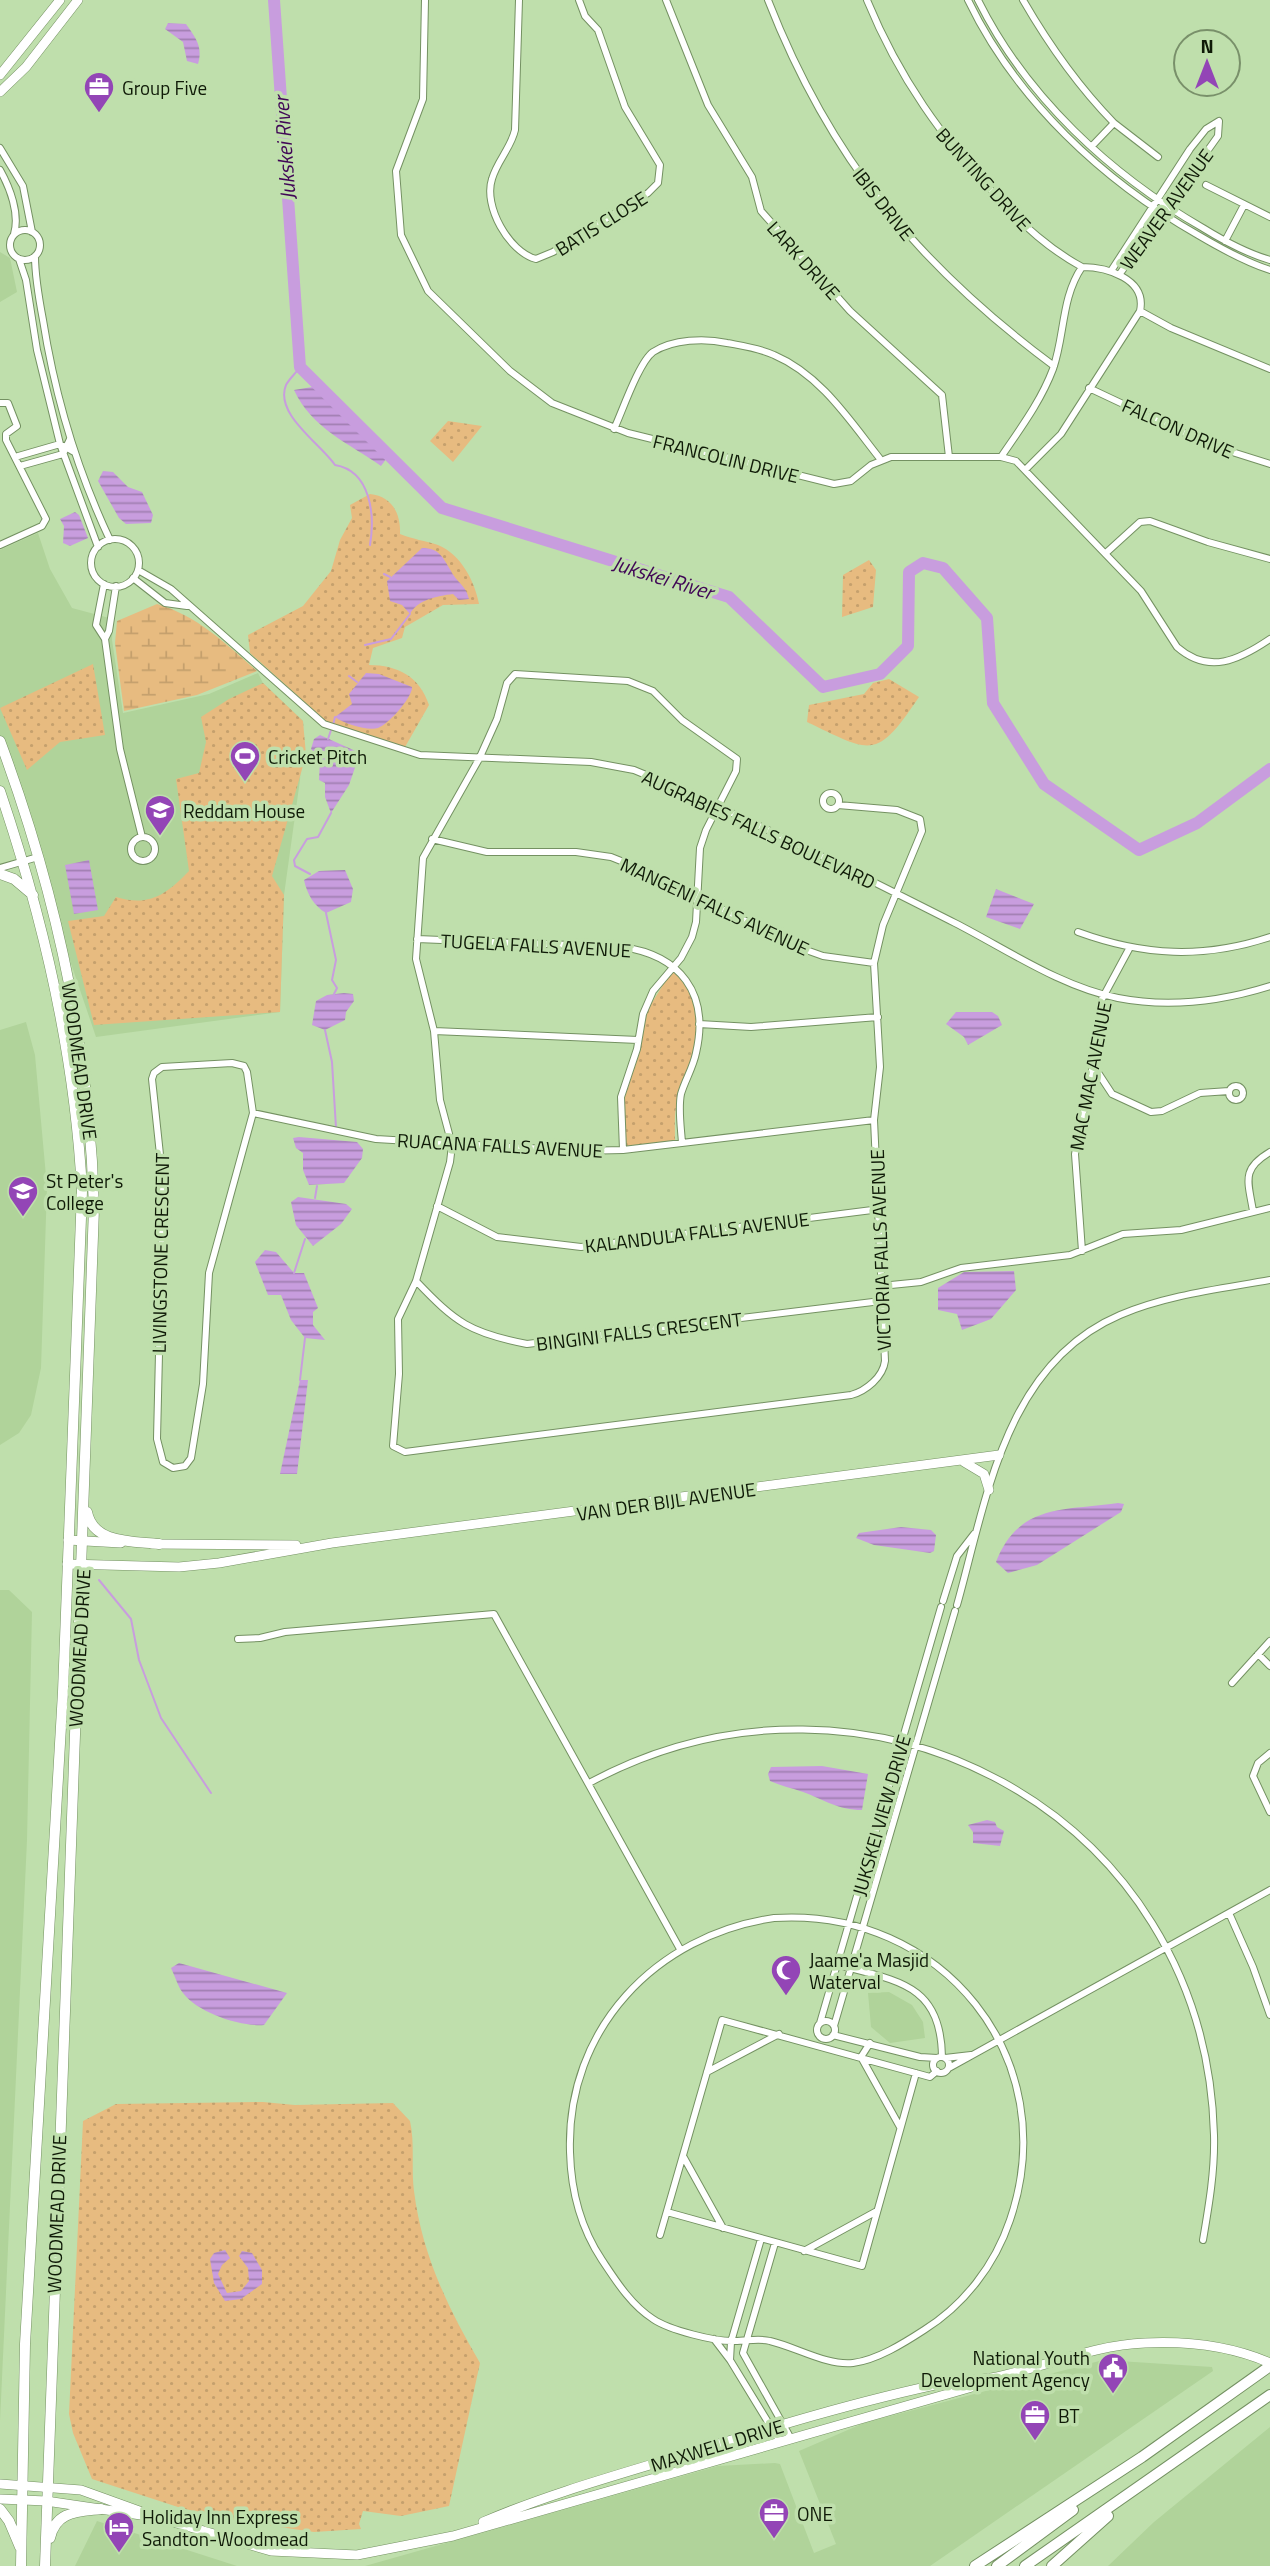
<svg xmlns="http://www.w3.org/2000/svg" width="1270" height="2566" viewBox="0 0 1270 2566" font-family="'Titillium Web',sans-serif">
  <defs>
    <pattern id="grass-dots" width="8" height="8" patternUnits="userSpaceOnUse" patternTransform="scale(1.75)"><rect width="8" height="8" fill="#e7bb80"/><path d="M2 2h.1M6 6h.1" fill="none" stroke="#c5a06d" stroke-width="1.8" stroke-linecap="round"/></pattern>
    <pattern id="wetland-marsh" width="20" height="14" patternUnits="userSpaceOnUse" patternTransform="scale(1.75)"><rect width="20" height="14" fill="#e7bb80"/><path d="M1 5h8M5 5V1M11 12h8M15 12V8" fill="none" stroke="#c5a06d"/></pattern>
    <pattern id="water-rules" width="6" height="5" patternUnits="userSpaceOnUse" patternTransform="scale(1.75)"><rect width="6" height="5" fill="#c89dde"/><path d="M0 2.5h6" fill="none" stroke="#a17fb2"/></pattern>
  </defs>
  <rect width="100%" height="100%" fill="#bfdfac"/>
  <path fill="#b0d39a" d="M0,252L10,258L17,292L0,302Z
    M38,533L50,569L72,608L113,619L112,640L123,713L209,694L258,673L263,683L303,721L300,780L284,895L280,1012L96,1037L0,755V550Z
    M26,1022L35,1055L47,1187L41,1368L31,1415L19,1433L0,1445V1030Z
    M0,1590H9L32,1612L27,1840L0,2421Z
    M889,1992L912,2005L923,2022L925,2038L890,2043L871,2027L868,1993Z
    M1103,2360L1212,2367L1213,2371L930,2566H365L718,2466L775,2463L780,2464L814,2553L836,2544L799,2451L864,2423Z
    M1270,2427V2566H1108L1154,2522Z
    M97,2521L237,2566H75Z"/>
  <path fill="url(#grass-dots)" d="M448,421L482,426L453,462L430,441Z
    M370,494C392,496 401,514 400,534C412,539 426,541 438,545C461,554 475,582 479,604L443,605L405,627L402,638L373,648L369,665C398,665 420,677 429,705L405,747L329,724L250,653L248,635L303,606L331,571L340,540L352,518L350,505Z
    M869,560L876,570L873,607L842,617L843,575Z
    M93,664L105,735L60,742L27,770L0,708Z
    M889,679L919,697C876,761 872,753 807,722L809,705L864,694L873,683Z
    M263,683L303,721L306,755L272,876L284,895L280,1012L94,1025L68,921L104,916L116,897C149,907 166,895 189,871L176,779L199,773L206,742L201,717L229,699Z
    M674,967C714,1020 695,1046 677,1103C674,1114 675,1129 675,1141L626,1147L621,1105L645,1014Z
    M263,2102L295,2105L393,2103L410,2121C415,2143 411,2168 414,2191C422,2255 448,2308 480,2363L449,2506L401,2516L363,2511L359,2524L361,2529L314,2532L238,2521L181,2508L92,2479L73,2433L69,2414L83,2121L116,2104Z"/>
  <path fill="url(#wetland-marsh)" d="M157,604C198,616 225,643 257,671L197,695L124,711L115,643L117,621Z"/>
  <path fill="url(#water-rules)" d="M168,23L186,24C196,38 203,47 198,64L187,61L183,42L165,29Z
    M318,386L346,421L392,451L381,466C349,443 312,429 294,390Z
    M103,471L113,472L128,487L142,492L153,515L151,523L126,524L119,518L98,481Z
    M75,512L79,515L88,538L70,546L63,543L64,526L60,519Z
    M422,548C440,548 443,558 451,571C457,583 466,585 469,599L459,600L453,594C437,596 417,600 410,614L402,605L390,601L387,581Z
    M366,673L379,674L412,687C413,697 388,725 378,728C368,731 344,724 335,717L352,704L349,694Z
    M320,735L360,753L349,785L331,813L325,797V783L319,780L320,759L311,749L314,739Z
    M89,860L98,910L74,914L65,865Z
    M345,870L353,889L351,902L326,913C314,906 307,894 304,880L319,871Z
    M996,889L1034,904L1020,929L986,917Z
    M344,993L353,994L354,1001L346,1012L345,1020L325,1030L312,1025L316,1001L327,995Z
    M956,1012H992L998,1016L1002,1025L968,1045L964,1037L946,1024Z
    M299,1137L357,1142L363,1149L362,1158L344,1183L309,1185L303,1170V1153L296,1148L293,1138Z
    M298,1197L346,1204L352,1209L341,1224L313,1246L296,1225L291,1202Z
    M265,1250L276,1252L294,1273H304L318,1308L313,1312V1325L325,1340L305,1338L291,1320L281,1295H268L255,1262Z
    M1014,1271L1016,1290L991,1319L962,1330L957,1314L938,1310V1288L964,1272Z
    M300,1380H308L297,1474H280Z
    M1118,1503L1124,1504L1121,1512L1037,1565L1008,1573L996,1562C1019,1503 1064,1511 1118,1503Z
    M901,1527L931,1530L936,1535L934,1551L930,1553L874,1545L856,1538L859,1533Z
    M822,1766L868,1774L862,1810C838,1810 825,1800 803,1792C792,1788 781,1786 770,1781L768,1774L771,1767Z
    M987,1820L995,1822L997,1827L1004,1831L1000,1846L973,1843V1832L968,1825Z
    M179,1963L287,1993L264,2025C241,2027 198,2013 183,1993C178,1987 175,1976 171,1968Z
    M225,2250L230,2258L222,2265L218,2274L227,2293L241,2291L249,2281L248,2268L239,2256L242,2251L252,2253L262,2270V2284L241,2299L225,2301L214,2283L210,2259L214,2253Z"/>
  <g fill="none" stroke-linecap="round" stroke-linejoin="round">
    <path stroke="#c89dde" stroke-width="2" d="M300,367C296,373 289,379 286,385C274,414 321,444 335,465C371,471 375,515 370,545
      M384,574L390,577
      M365,645L391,639L410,614
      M349,676L357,682
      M333,725L335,717
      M328,739L331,730
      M310,874L295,866L294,860L307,839L318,837L331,813
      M326,913L336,960L332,980L337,988L334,994
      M325,1030L332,1062L336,1128
      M315,1198L317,1186
      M294,1273L305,1239
      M300,1380L305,1338
      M99,1580L131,1619L139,1660L161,1718L211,1793"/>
    <path stroke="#c89dde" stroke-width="12" d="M274,0L300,367L442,508L729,597L823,687L880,674L908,646L909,572L923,563L943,568L987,618L993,703L1044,784L1139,850L1197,823L1270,769"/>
    <g stroke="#749162" stroke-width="8">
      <path id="street" d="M425,0L423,99L396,171L401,235L428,291L510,371L552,403L628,433L834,484L851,481L871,465L891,457H1001L1016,461L1141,591L1177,647C1209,675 1239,660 1270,639
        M519,0L515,130C511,148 497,161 492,179C483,206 509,252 536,259L553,252L648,193L658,183L660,165L625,107L598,30L585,16L579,0
        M666,0L708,105L752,177L761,211L850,311L942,395L949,457
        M768,0C830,159 918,265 1054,366
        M867,0C899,78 942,138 999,199C1024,226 1049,249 1082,267
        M968,0C1016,100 1103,181 1198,235C1220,248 1245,262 1270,270
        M978,0C1026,97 1111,175 1203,228C1224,241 1246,253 1270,260
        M1023,0C1049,45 1078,86 1114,123L1092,146
        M1114,123L1158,157
        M0,148L23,186L32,232
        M0,170C10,188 20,214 14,234
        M1206,185L1270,217
        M10 245a15 15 0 1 1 30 0a15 15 0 1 1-30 0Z
        M1225,241L1244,205
        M35,256C35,277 39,299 43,320C55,396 77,470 110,540
        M19,259L26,280L37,350L60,444L98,547
        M1111,271L1190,149L1206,129L1219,121L1218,136L1119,275
        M1140,311L1171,328L1270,369
        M1089,388L1210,445L1270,464
        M0,403H8L17,426L6,434V440L46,519L42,526L0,545
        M614,429C622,412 639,362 653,352C673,339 705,338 727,343C743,346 759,348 774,355C821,375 850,421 881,460
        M15,457L60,444L74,452
        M1001,457C1020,429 1041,401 1053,369C1065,335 1061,298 1082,267C1107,267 1147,279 1140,311L1061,434L1026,469
        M20,466L63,454L70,439
        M91 563a24 24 0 1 1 48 0a24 24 0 1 1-48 0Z
        M1107,552L1140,522L1150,521L1208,542L1270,559
        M138,570L171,589L324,724L420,755L591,762L634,770C743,815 850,870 955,923C1006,949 1061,987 1118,998C1169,1008 1222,1001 1270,986
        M133,578L165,603L187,606
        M104,584L96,625L105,639L120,749L142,837
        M105,639L109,631L116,586
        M823 801a8 8 0 1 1 16 0a8 8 0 1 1-16 0Z
        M131 849a12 12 0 1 1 24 0a12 12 0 1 1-24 0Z
        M432,839L487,852H576L611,857L651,873L795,946L823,956L874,963
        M0,868L38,857
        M1078,932C1144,956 1203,959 1270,937
        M417,939L622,947C680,955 710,993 696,1053C693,1068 685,1080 681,1094C678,1109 681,1127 682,1143
        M699,1024L751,1027L878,1017
        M434,1031L638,1040
        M232,1063L244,1066L247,1072L253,1113L209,1273L203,1384L191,1458L185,1466L173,1468L163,1462L157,1439L163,1183L152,1079L154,1073L162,1067Z
        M1093,1065L1112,1094L1151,1112L1162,1111L1200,1093L1229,1091
        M1229 1093a7 7 0 1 1 14 0a7 7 0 1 1-14 0Z
        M253,1113L376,1139L578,1151L623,1150L874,1120
        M623,1150L621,1097L637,1049L643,1014L653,991L681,958L692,937L696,922L700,848L706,830L736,771L737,759L682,720L653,691L628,681L515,674L507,683L497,719L479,759L423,858L416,959L434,1031L440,1100L452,1145L450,1162L416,1281L398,1319L399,1374L393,1446L405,1452L851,1395C866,1391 883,1377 885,1361L874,1120L880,1067L874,963L883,925L922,831L920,819L897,810L838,805
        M437,1206L497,1237L581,1247L880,1209
        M1253,1211C1248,1181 1241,1169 1270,1152
        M1082,1251L1075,1154L1093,1065L1102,999L1129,949
        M416,1281C456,1323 470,1333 527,1344L881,1301
        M881,1286L921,1282L961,1268L1070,1255L1123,1234L1181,1230L1270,1208
        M943,1601L957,1556L974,1534
        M957,1605C987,1498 1005,1364 1120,1315C1167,1295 1220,1289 1270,1280
        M238,1639L260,1638L285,1632L494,1614L680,1949
        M1258,1654L1270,1666
        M1232,1683L1270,1641
        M1270,1753L1258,1763L1253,1776L1270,1812
        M589,1783C867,1633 1206,1813 1214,2135C1215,2170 1209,2205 1203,2240
        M1229,1913L1253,1967L1270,2015
        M774,1918C942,1907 1065,2059 1010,2220C995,2265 964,2305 924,2330C904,2343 877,2360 853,2363C827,2366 796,2347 770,2341C759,2338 747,2341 735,2341C716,2342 669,2330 653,2319C631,2305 616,2281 602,2260C580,2227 571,2190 570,2152C566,2029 656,1935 774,1918Z
        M838,1965C898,1981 941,1984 942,2057
        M817 2030a9 9 0 1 1 18 0a9 9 0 1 1-18 0Z
        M820,2023L941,1607
        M834,2026L955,1611
        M833,2035L920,2057L937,2058
        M870,2043L861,2057L900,2127
        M933 2065a8 8 0 1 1 16 0a8 8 0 1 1-16 0Z
        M945,2058L971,2055
        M949,2068L1270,1890
        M707,2072L779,2034
        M683,2156L723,2228
        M667,2212L862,2266L916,2073
        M660,2235L722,2020L930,2077L937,2071
        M761,2239L731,2342L730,2360L779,2440
        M775,2243L743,2353L790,2437
        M804,2251L877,2211
        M714,2339L730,2360"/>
    </g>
    <g stroke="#749162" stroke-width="10">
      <path id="secondary" d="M0,75L60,0
        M0,92L26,67L78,0
        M964,1462L984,1474L989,1490
        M68,1540L121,1543
        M152,1544L296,1545
        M67,1564L179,1567L219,1563L332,1543L999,1455
        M0,2484L81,2490L153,2516L271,2551L357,2555L453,2536L979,2385L988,2378
        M0,2499L46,2501L141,2515
        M483,2522C541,2497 603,2479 663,2461C757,2432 852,2402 949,2382C963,2380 978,2380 991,2378C1043,2368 1092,2345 1145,2343C1187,2341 1231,2346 1270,2363"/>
    </g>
    <g stroke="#749162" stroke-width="11">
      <path id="primary" d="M0,741C56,892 90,1047 94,1208L45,2566
        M0,791C44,921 75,1054 82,1191L63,1692L25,2344L21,2566
        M0,874L14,879L33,895
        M87,1512C93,1544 133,1541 159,1544
        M0,2509L9,2521L20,2547
        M50,2538C56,2511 77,2512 101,2509"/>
    </g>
    <g stroke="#749162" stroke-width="12">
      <path id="highway" d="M975,2566L1142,2457L1270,2366
        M997,2566L1073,2510
        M1025,2566L1270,2395
        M1052,2566L1108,2516"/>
    </g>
    <use href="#street" stroke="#fff" stroke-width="6"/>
    <use href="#secondary" stroke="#fff" stroke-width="9"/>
    <use href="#primary" stroke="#fff" stroke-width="10"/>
    <use href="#highway" stroke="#fff" stroke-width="10"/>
  </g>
  <defs>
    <g id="office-pin" transform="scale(1.575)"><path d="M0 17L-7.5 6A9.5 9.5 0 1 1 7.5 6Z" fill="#9345b6" stroke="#bfdfac"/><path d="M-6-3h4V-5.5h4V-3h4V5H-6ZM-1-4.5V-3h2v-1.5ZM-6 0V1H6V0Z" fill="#fff"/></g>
    <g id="stadium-pin" transform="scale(1.575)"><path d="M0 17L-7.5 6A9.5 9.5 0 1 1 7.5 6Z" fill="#9345b6" stroke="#bfdfac"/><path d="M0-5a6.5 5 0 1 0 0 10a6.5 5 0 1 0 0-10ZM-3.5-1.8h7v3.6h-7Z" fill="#fff"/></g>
    <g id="school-pin" transform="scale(1.575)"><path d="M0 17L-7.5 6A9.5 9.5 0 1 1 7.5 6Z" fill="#9345b6" stroke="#bfdfac"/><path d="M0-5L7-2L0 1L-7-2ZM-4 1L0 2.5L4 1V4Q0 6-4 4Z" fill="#fff"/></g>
    <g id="mosque-pin" transform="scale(1.575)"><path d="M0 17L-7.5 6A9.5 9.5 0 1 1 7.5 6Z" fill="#9345b6" stroke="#bfdfac"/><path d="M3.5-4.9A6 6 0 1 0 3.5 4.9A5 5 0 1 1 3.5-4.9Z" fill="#fff"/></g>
    <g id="civic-pin" transform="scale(1.575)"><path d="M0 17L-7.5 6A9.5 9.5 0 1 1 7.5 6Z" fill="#9345b6" stroke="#bfdfac"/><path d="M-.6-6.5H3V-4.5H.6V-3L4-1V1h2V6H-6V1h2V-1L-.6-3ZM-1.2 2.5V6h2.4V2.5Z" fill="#fff"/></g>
    <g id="hotel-pin" transform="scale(1.575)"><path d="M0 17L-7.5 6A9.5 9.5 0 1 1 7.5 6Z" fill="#9345b6" stroke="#bfdfac"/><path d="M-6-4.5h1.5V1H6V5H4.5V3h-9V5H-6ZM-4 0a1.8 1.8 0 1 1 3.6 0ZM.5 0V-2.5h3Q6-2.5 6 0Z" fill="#fff"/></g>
  </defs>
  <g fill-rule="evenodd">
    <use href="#office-pin" x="99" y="87"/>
    <use href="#stadium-pin" x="245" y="756"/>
    <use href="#school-pin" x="160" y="810"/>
    <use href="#school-pin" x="23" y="1191"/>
    <use href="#mosque-pin" x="786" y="1970"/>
    <use href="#civic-pin" x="1113" y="2368"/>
    <use href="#office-pin" x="1035" y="2415"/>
    <use href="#office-pin" x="774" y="2513"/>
    <use href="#hotel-pin" x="119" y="2527"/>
  </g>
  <g text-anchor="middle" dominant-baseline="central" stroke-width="7" stroke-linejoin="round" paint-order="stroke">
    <g font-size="19" fill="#0f1a07" stroke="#bfdfac" text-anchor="start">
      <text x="122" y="87">Group Five</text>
      <text x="268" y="756">Cricket Pitch</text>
      <text x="183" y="810">Reddam House</text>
      <text x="46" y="1180">St Peter's<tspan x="46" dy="22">College</tspan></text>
      <text x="809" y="1959">Jaame'a Masjid<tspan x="809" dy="22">Waterval</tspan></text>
      <text x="1090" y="2357" text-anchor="end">National Youth<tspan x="1090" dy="22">Development Agency</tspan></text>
      <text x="1058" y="2415">BT</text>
      <text x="797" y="2513">ONE</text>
      <text x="142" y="2516">Holiday Inn Express<tspan x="142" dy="22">Sandton-Woodmead</tspan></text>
    </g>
    <g font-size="19" fill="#0f1a07" stroke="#bfdfac">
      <text transform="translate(984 179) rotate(48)">BUNTING DRIVE</text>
      <text transform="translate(884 204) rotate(52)">IBIS DRIVE</text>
      <text transform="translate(1166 209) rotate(-54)">WEAVER AVENUE</text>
      <text transform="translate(601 223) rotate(-32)">BATIS CLOSE</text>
      <text transform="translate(804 260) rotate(48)">LARK DRIVE</text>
      <text transform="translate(1178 428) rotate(24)">FALCON DRIVE</text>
      <text transform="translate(726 458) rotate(14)">FRANCOLIN DRIVE</text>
      <text transform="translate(759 829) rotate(25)">AUGRABIES FALLS BOULEVARD</text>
      <text transform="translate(715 906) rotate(25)">MANGENI FALLS AVENUE</text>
      <text transform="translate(536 945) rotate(3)">TUGELA FALLS AVENUE</text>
      <text transform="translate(80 1061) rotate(82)">WOODMEAD DRIVE</text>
      <text transform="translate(1090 1076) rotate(-79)">MAC MAC AVENUE</text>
      <text transform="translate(500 1145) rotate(3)">RUACANA FALLS AVENUE</text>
      <text transform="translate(697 1232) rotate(-7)">KALANDULA FALLS AVENUE</text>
      <text transform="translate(880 1250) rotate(-92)">VICTORIA FALLS AVENUE</text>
      <text transform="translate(160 1253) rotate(-89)">LIVINGSTONE CRESCENT</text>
      <text transform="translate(639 1331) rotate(-7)">BINGINI FALLS CRESCENT</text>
      <text transform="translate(666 1501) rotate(-8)">VAN DER BIJL AVENUE</text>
      <text transform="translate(79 1648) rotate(-87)">WOODMEAD DRIVE</text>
      <text transform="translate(881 1815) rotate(-74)">JUKSKEI VIEW DRIVE</text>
      <text transform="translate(56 2214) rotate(-88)">WOODMEAD DRIVE</text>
      <text transform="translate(717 2445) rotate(-17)">MAXWELL DRIVE</text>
    </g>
    <g font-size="21" font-style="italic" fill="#400656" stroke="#bfdfac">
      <text transform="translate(284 148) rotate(-94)">Jukskei River</text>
      <text transform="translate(663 577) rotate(17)">Jukskei River</text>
    </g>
  </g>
  <g transform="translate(1207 63)"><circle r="33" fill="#bfdfac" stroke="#79906a" stroke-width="2"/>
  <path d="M0-5L12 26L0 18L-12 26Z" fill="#9345b6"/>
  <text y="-10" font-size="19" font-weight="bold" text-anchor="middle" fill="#0f1a07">N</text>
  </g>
</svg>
